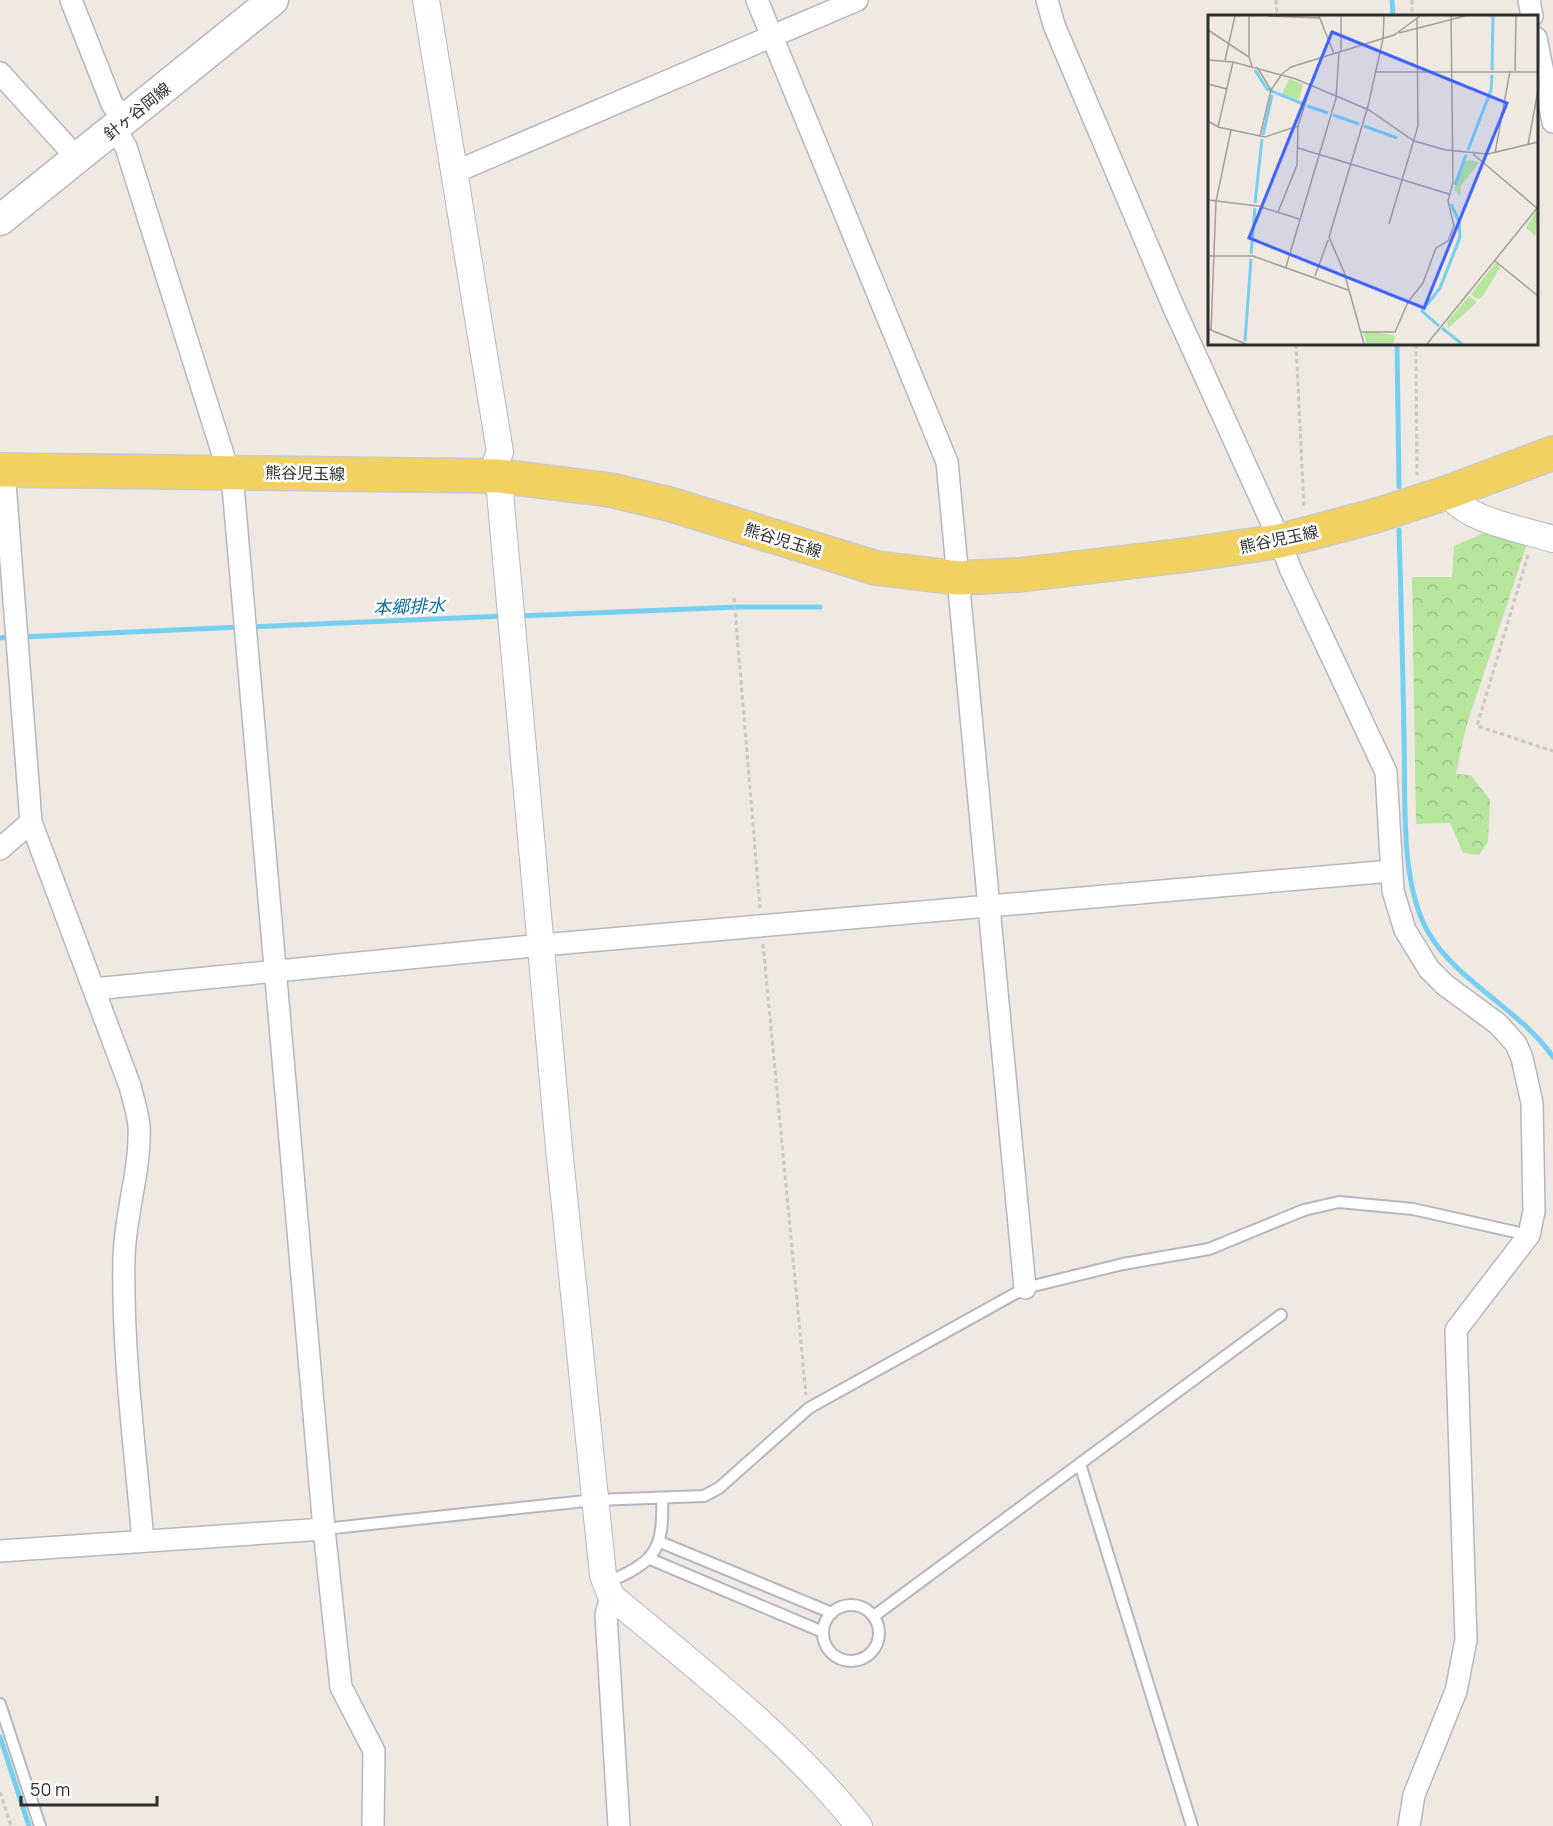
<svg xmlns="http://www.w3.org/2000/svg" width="1553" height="1826" viewBox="0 0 1553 1826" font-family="Manrope,'Noto Sans JP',sans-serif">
  <defs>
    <pattern id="forest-crowns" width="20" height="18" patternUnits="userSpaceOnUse" patternTransform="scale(1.5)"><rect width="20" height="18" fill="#b6e59e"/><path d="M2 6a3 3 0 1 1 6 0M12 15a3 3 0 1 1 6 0" fill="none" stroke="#9dc588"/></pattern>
  </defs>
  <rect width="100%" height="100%" fill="#efe9e1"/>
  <path fill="url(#forest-crowns)" d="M1491,530L1527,544L1466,727L1456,774L1471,775L1490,800L1488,842L1479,855L1463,853L1450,823L1416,824L1412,577H1452L1454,546Z"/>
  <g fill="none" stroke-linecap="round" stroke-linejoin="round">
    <path stroke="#75cff0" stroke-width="5" d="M1392,0L1393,16
      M1397,344L1399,487
      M1399,530C1401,599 1403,669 1404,739C1406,797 1399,880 1428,932C1457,982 1520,1009 1553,1057
      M519,616L738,607H820
      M249,627L504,616
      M22,637L240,627
      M0,638L12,637
      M0,1737L29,1826"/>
    <g stroke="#b4b7c1" stroke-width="14">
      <path id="service" d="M1080,1464L1192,1826
        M324,1529L595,1500L704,1496L719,1488L809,1408L1025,1288L1123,1264L1209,1249L1304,1210L1339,1202L1413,1209L1529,1235
        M660,1542L832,1613
        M650,1559L823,1632
        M606,1583C654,1562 664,1552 662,1498
        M823 1633a28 28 0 1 1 56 0a28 28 0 1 1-56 0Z
        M874,1616L1281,1315
        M0,1704L40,1826"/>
    </g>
    <g stroke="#b4b7c1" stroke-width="24">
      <path id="minor" d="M71,0L112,104L125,121
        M757,0L947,462L1025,1288
        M1047,0L1054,25L1174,308L1280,541L1290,568L1386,772L1393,891L1405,930L1429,969L1445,985L1498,1024L1516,1044L1522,1058L1532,1103L1534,1211L1529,1235L1456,1330L1466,1640L1456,1691L1414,1795L1409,1826
        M1529,0L1532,16
        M1536,38L1553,122
        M0,73L77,158
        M115,129L126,147L233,486L324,1529L341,1687L374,1751L373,1826
        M455,172L857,0
        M4,470L31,822L130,1086C133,1099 138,1113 139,1126C141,1170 125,1213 124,1258C122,1352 135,1447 143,1541
        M0,849L31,822
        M94,989L542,945L1391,871
        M0,1551L324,1529
        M611,1596L606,1615L619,1826"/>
    </g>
    <g stroke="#b4b7c1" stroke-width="28">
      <path id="tertiary" d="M426,0L500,452L497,459L559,1148L603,1575L611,1596C697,1668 789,1738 859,1826
        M1449,492C1461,520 1525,530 1553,539"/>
    </g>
    <g stroke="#b4b7c1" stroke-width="33">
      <path id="secondary" d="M0,220L273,0"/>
    </g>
    <g stroke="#c9c9c9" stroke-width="36">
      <path id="primary" d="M0,470L499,476L610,490L669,504L876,568L958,578L1019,575L1187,555L1280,541L1378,515L1449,492L1553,453"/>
    </g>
    <path stroke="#c9c9c9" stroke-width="3" stroke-dasharray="4.5 3" stroke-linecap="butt" d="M1276,0L1277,16
      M1412,0V16
      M1296,344L1304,509
      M1416,344L1417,475
      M1528,555L1477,726L1553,751
      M734,598L760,908
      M763,944L806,1395
      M0,1792L11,1826"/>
    <use href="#service" stroke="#fff" stroke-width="10"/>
    <use href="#minor" stroke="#fff" stroke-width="21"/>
    <use href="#tertiary" stroke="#fff" stroke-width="26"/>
    <use href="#secondary" stroke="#fff" stroke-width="30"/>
    <use href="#primary" stroke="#f2d163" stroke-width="33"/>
  </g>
  <g text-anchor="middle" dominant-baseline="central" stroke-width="5" stroke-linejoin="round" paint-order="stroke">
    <g font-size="16" fill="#2e2e2e" stroke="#fff">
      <text transform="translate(137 111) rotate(-39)">針ヶ谷岡線</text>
      <text transform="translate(305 473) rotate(1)">熊谷児玉線</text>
      <text transform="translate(1279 539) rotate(-12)">熊谷児玉線</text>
      <text transform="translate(783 540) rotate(17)">熊谷児玉線</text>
    </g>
    <g font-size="18" font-style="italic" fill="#0d6fa3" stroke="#fff">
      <text transform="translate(409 606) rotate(-2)">本郷排水</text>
    </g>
  </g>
  <g transform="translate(1208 15)">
    <rect width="330" height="330" fill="#efe9e1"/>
    <path d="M81,64L95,69L91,85L74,79ZM263,145L271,148L253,170L252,181L246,174L257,146ZM327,198H330L327,221L318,213ZM288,247L292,252L276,279L271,284L267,283L263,279ZM261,281L269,287L240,313L239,307ZM163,316L187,321L185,329H159L155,317Z" fill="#b6e59e"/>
    <path fill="none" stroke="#75cff0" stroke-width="3" d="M47,55L59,74L95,89M284,55L285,1M99,91L120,98M125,100L151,109M156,111L189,123M55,120L64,80M260,135L283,75L284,60M247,170L258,140M47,188L54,124M43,239L47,193M231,311L214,296L232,273L252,222L251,206L243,189M234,313L254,329M37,326L43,244"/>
    <path fill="none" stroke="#a29e99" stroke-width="1.5" d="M60,1L112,3M111,1L126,39M0,15L41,42L44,51M191,18L257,1M133,37V1M41,42V1M0,45L25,47L88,64L161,95L206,126L238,135L280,139L330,127M17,45L27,1M49,52L63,75M307,56L308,1M168,57H330M74,59L83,52L186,20L212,1M0,69L19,74M0,106L10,112L57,122L90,111M10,112L25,47M52,121L63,75L74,59M320,130L330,75M90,133L241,179M287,138L302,56M265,139L330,194M0,185L50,191L91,204M70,197L89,150L90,111L103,70M181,209L210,111L209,3M0,241H45L140,275M287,246L330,281M78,252L128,83L131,37M107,261L120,225M0,314L38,329M3,316L8,186L23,115M153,317H187L200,287L215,268L228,233L240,226L246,211L240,186L245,167L243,1M156,329L136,257L121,222L160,91L175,24L176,1M219,329L330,192"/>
    <path fill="#4264fb" fill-opacity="0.15" stroke="#4264fb" stroke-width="3" d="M124,17L299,88L216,293L41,223Z"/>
    <rect width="330" height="330" fill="none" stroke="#2e2e2e" stroke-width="3"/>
  </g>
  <path d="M21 1796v9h136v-9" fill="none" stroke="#2e2e2e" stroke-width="3"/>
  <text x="30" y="1796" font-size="18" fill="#2e2e2e" stroke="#ffffff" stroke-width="4.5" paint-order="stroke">50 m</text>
</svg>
